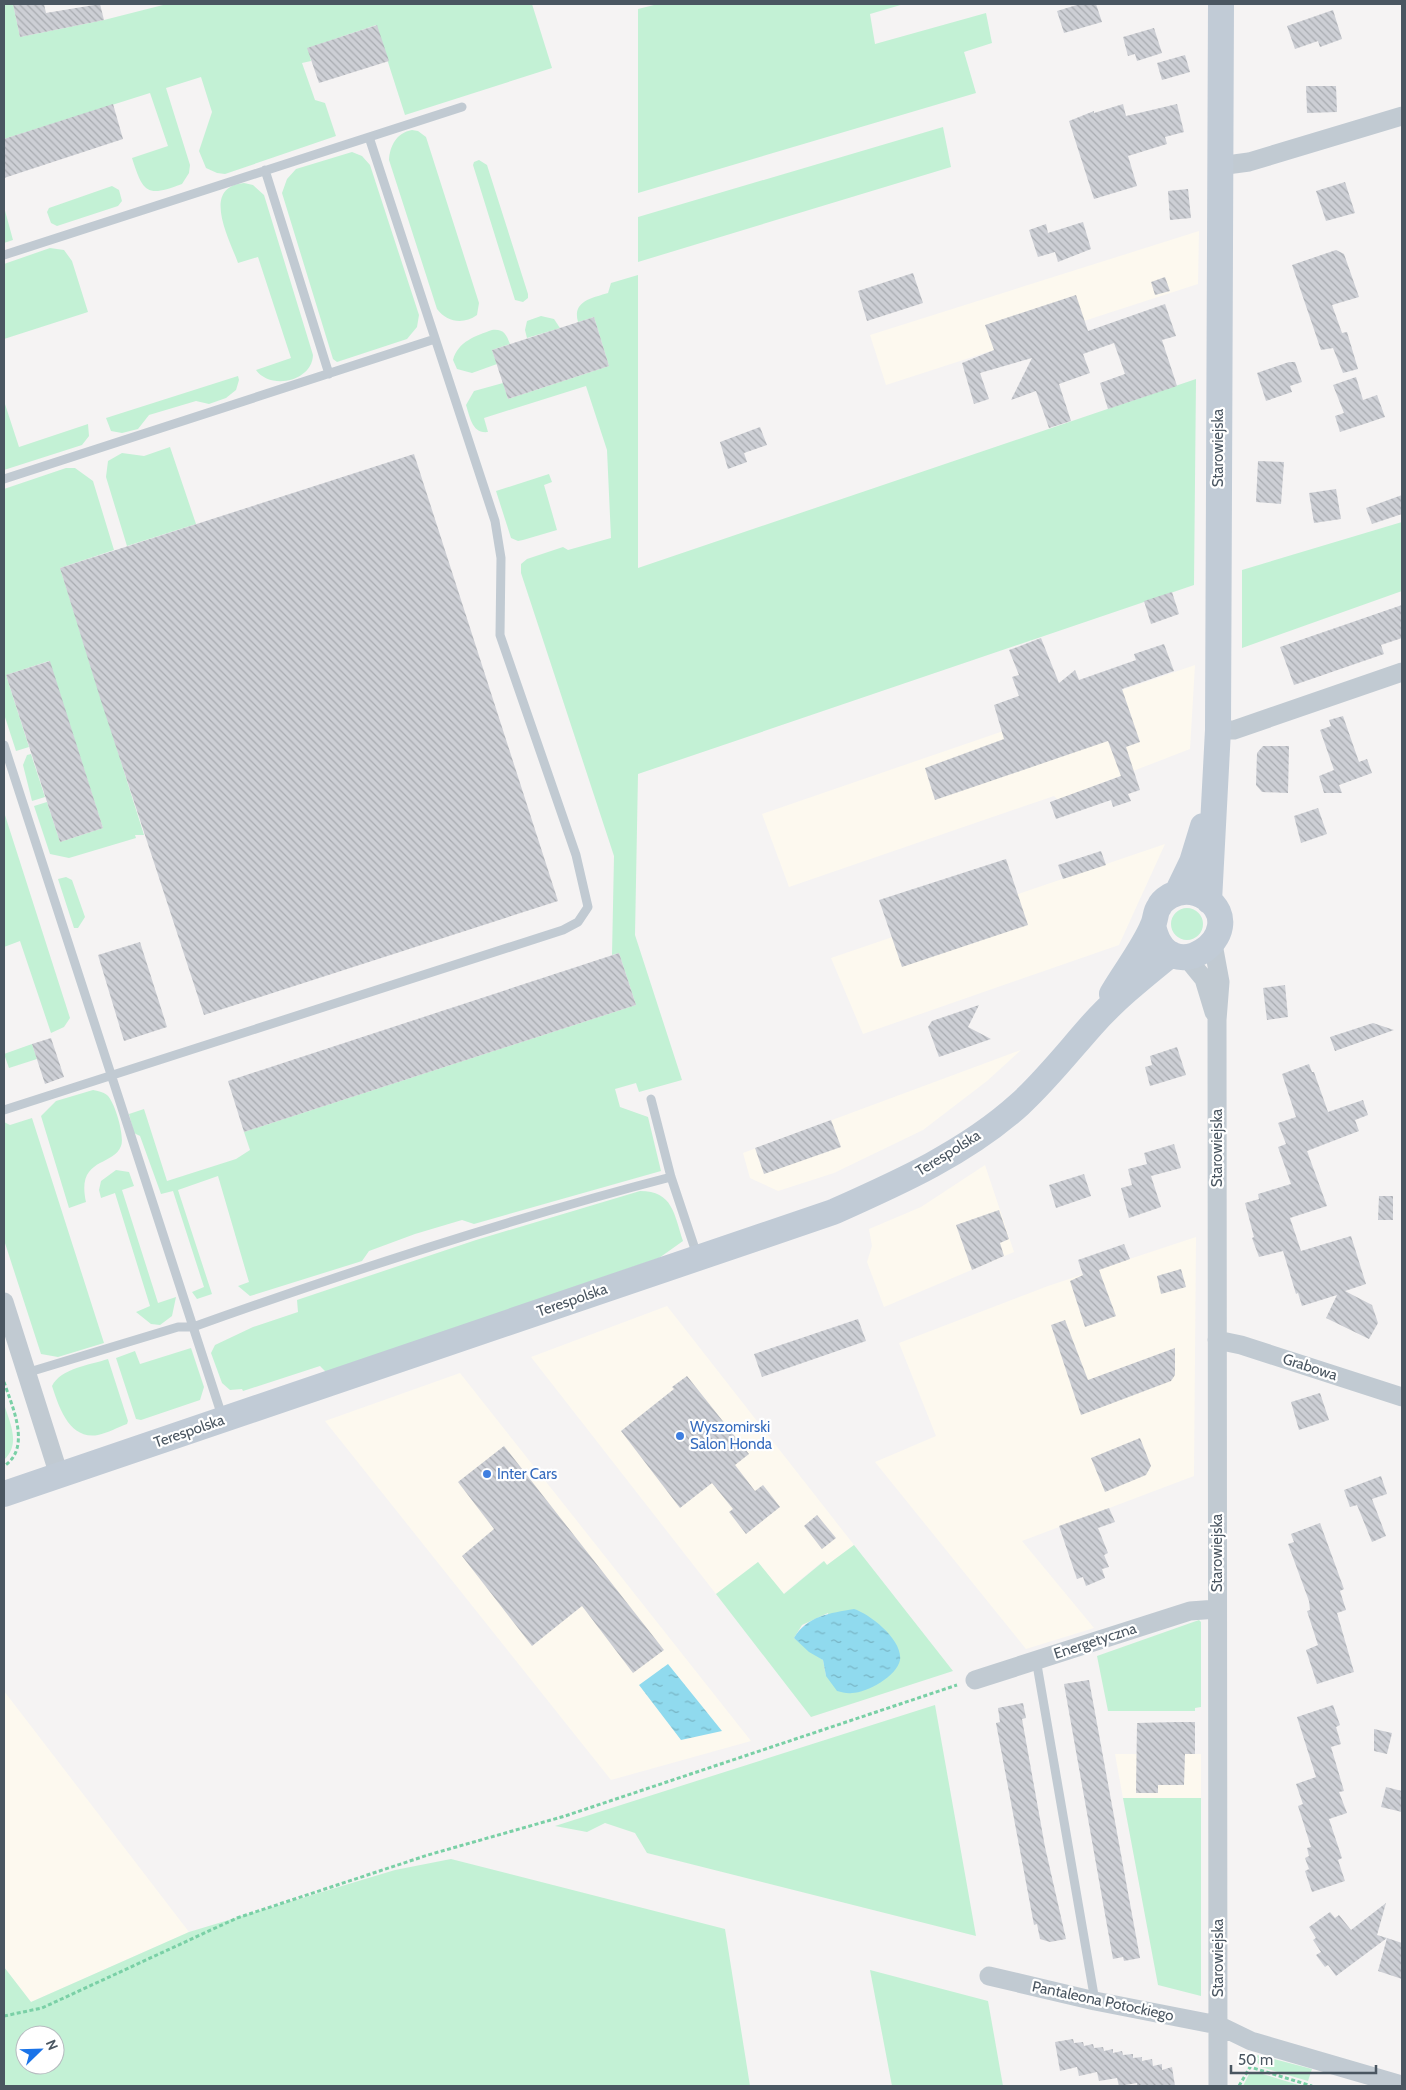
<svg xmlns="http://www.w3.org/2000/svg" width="1406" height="2090" viewBox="0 0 1406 2090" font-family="Cabin,sans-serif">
  <defs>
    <pattern id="water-ripples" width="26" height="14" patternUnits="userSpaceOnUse" patternTransform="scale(1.25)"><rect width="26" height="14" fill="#90daee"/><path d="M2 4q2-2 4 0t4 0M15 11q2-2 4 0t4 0" fill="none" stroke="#78b4c4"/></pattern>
    <pattern id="building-back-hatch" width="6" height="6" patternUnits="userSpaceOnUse" patternTransform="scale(1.25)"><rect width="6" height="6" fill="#cdcfd5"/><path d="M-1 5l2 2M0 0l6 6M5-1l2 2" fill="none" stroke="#a8abb0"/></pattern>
  </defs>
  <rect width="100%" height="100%" fill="#f5f3f3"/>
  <path fill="#fdf9ef" d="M1199,231L1198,284L886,385L870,335Z
    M1195,665L1190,749L1058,800L1054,796L789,887L762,814Z
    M1165,844L1119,945L863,1034L831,958Z
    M1021,1050L987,1081L923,1130L834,1173L778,1191L750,1178L743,1153Z
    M985,1165L1014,1252L884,1307L867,1262L872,1246L869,1229L921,1207Z
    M1196,1237L1194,1476L1022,1541L1094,1628L1026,1649L875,1462L936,1436L899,1343L1048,1286Z
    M667,1306L854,1545L827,1565L823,1561L783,1594L758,1562L716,1594L531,1357Z
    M460,1373L751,1741L611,1780L325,1421Z
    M4,1691L189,1932L31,2002L4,1967Z
    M1115,1754H1201V1798H1123Z"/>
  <path fill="#c3f1d5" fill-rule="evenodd" d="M4,4H13L20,37L104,20L167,4H532L552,68L405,115L376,25L308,48L311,61L302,63L315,100L325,103L336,136L225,174L217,173L206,168L199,151L212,112L201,77L166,88L190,165L189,173L182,184C146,198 143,192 132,158L168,146L150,93L4,139Z
    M658,4H904L870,14L875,44L986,13L992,43L964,52L976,93L638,193V9Z
    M943,127L951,167L638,262V217Z
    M412,130L418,131L426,137L479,303L477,315C463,325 447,322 437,309L389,160C390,146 396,133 412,130Z
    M352,152L362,156L370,165L419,315L417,327L407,339L337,362L333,359L282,193L287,179L296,169Z
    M479,160L487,165L528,294V298L523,302L515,300L473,165L474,162Z
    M244,183L253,185L264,195L313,355C312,382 270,390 256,370L291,358L258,257L238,263C230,240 200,187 244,183Z
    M112,186L119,190L122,201L118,206L57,226L51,223L47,212L49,208Z
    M4,207L13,240L4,243Z
    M50,248L64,250L72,261L88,312L4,339V264Z
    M638,275V568L1196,379L1194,585L638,774L635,935L682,1080L639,1092L636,1083L615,1089L620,1107L648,1117L661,1171L474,1224L462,1220L415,1234L369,1251L362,1261L250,1296L238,1286L249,1282L218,1176L178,1190L212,1294L197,1299L192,1292L204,1287L173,1191L161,1194L140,1136L134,1133L129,1114L144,1109L167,1181L236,1159L250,1150L244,1132L636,1005L619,953L612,955L614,856L521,573V564L527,559L563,547L568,550L611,538L607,450L586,386L484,418L488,432C472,434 470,417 466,405L474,391L503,383L508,399L609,366L594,317L578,322C572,301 592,298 608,293L611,283Z
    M541,316L554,319L560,328L527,338L525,330L527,321Z
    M492,330C504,329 506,334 510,344L492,350L497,364L472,373L457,369L453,360C458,341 476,336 492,330Z
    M238,376L239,380L236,390L226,398L209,404L196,401L149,415L138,429L122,433L111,431L106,418Z
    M4,401L19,447L88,424L89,436L82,445L4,470Z
    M170,447L196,524L127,546L106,477L108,461L122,453L144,456Z
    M66,468H75L93,481L114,550L60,568L144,835H135L136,838L69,858L50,854L34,806L47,802L60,842L103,828L49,661L6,675L29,747L16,751L4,714V489Z
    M549,474L552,482L544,485L557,530L523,540L518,541L511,538L496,491Z
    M1402,522V591L1242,648V570Z
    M31,754L45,797L32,801L23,765L27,755Z
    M4,812L70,1018L64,1027L51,1033L20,941L4,947Z
    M66,877L72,880L85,917L78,928H74L58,879Z
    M1171 924a16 16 0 1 1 32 0a16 16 0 1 1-32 0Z
    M32,1044L37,1059L9,1068L4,1054Z
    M93,1090C98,1091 103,1092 107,1095C115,1102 125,1137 121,1146C113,1167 76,1157 86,1202L69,1208L41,1116L56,1101Z
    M32,1118L104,1343L58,1357L41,1354L4,1240V1122L10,1125Z
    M116,1170L129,1172L134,1186L122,1190L158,1303L176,1297L172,1316L160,1325L151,1324L136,1312L150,1306L115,1193L101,1198L99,1190L101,1181Z
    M640,1191C673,1191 674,1214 683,1241L659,1258L326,1372L320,1366L243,1391L242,1389L230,1390L222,1383L211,1353L215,1345L253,1327L298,1312L297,1300L476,1240Z
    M191,1348L204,1387L200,1400L141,1420L136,1419L116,1358L135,1351L140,1364Z
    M108,1359L128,1421L127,1424C118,1427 108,1433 98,1435C69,1440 59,1407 52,1386C61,1368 90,1365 108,1359Z
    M4,1404C10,1423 21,1444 4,1460Z
    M854,1545L953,1671L811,1717L716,1594L758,1562L784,1594L824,1561L827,1565ZM828,1613L826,1676L823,1660L794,1638L802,1625Z
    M1199,1620L1201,1622V1707L1195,1708V1711H1108L1097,1656Z
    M935,1705L976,1936L647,1853L635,1833L605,1823L587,1832L555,1826Z
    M1123,1798H1201V1996L1158,1985Z
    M451,1859L725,1929L750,2086H4V1967L31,2002L189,1932L395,1870ZM25,2035H55V2065H25Z
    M870,1970L988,2001L1003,2086H892Z
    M1259,2055L1312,2069L1308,2081L1261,2067L1255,2060L1256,2056Z
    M1256,2072L1302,2086H1243L1249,2074Z"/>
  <path fill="url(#water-ripples)" d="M854,1609C870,1614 903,1640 900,1660C897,1676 867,1693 852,1693C847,1694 842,1692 837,1691L826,1676L823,1660L809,1652L794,1638C807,1616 830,1613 854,1609Z
    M668,1664L722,1731L681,1740L639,1685Z"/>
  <path fill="url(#building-back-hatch)" d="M13,4H44L46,13L100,4L104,20L20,37Z
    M1080,4H1096L1102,22L1064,33L1057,11Z
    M1333,10L1342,39L1320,47L1318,41L1295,49L1287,26Z
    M377,25L389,61L319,83L307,48Z
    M1154,28L1162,53L1137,61L1135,54L1128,56L1123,37Z
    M1185,55L1190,72L1162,80L1157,63Z
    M1306,86H1336L1337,112L1307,113Z
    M113,104L123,139L4,178V139Z
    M1123,104L1126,116L1177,104L1184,132L1165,137L1167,144L1128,156L1137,186L1094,199L1069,121L1094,111V113Z
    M1345,182L1355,213L1326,221L1316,191Z
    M1188,189L1191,218L1170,220L1168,191Z
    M1083,222L1091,249L1058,262L1055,252L1038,257L1029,230L1046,224L1048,233Z
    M1336,250L1344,254L1359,297L1332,305L1342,333L1347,332L1358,369L1343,373L1333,348L1321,350L1292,265Z
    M913,273L923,303L867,321L858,291Z
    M1165,277L1170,291L1155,295L1151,282Z
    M1076,295L1088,331L1165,304L1176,336L1162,340L1177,386L1108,409L1100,383L1125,374L1114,343L1083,354L1090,373L1059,384L1071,421L1049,428L1036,391L1011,400L1032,358L980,373L989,399L974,404L962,363L994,350L985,325Z
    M594,317L609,366L508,399L492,350Z
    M1289,362H1295L1302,382L1290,386L1292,392L1266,401L1257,373Z
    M1356,377L1363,400L1377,395L1385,417L1340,432L1335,416L1344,413L1333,385Z
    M760,427L767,445L744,453L747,462L728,469L720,442Z
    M414,454L558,901L204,1015L101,701L60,568Z
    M1258,461L1284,462L1281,504L1256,502Z
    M1336,489L1341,519L1314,523L1309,493Z
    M1402,495V514L1372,524L1366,508Z
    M1172,592L1179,614L1151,624L1144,601Z
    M1402,605V638L1381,645L1384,654L1294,685L1280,647Z
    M1041,638L1059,683L1075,670L1079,680L1136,660L1134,654L1164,644L1174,671L1122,689L1140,742L1126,747L1140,790L1128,794L1131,801L1113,807L1111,800L1056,819L1050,802L1121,776L1108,741L935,800L925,768L1004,739L994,705L1019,696L1012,677L1019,675L1009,650Z
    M50,661L103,828L60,842L6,675Z
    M1343,716L1359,762L1367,759L1372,773L1339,785L1342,793H1324L1319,776L1334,770L1320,730L1331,726L1329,720Z
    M1263,746H1289L1288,793L1262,792L1256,785L1257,753Z
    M1318,808L1327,834L1301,843L1294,816Z
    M1101,851L1106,865L1063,879L1058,865Z
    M1006,859L1028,925L902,967L879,900Z
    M140,942L167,1027L124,1041L98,955Z
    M619,953L636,1005L244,1132L228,1081Z
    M1285,985L1288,1017L1267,1020L1263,988Z
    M979,1005L968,1027L991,1039L939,1057L928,1027L932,1021Z
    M1373,1023L1394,1030L1335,1051L1330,1037Z
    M51,1038L64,1077L45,1084L32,1044Z
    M1177,1047L1186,1075L1150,1086L1145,1067L1152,1065L1150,1056Z
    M1309,1064L1312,1072H1314L1328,1112L1363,1100L1368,1115L1355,1120L1359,1131L1307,1151L1327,1206L1290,1218L1301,1251L1351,1236L1366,1284L1345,1291L1372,1305L1378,1323L1369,1339L1326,1318L1337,1295L1302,1306L1298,1293L1296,1294L1283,1251L1259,1257L1252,1238L1254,1237L1245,1203L1259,1199L1258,1194L1291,1184L1278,1147L1286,1144L1278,1123L1296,1117L1282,1074Z
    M831,1120L841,1147L764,1174L755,1148Z
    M1174,1144L1181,1168L1151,1176L1161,1207L1129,1218L1121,1188L1132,1185L1128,1169L1147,1164L1144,1153Z
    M1084,1174L1091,1196L1056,1208L1049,1185Z
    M1379,1196H1393V1220H1378Z
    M999,1210L1009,1239L1000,1243L1004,1256L972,1270L956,1225Z
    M1124,1244L1130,1259L1099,1270L1116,1316L1085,1327L1070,1281L1083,1275L1078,1260Z
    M1181,1269L1186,1287L1161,1294L1157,1276Z
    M858,1319L866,1341L762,1377L754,1354Z
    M1065,1320L1088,1380L1175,1348V1375L1171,1381L1081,1415L1051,1325Z
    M687,1376L749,1454L735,1465L755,1491L763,1485L780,1507L746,1534L729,1512L733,1509L712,1483L680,1508L621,1431L674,1389L672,1387Z
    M1320,1393L1329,1420L1299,1430L1291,1402Z
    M1140,1438L1151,1466L1146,1475L1105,1492L1091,1458Z
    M504,1446L664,1650L633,1673L582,1606L532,1646L462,1556L494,1529L458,1482Z
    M1381,1476L1387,1494L1372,1499L1386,1536L1372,1542L1357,1505L1350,1507L1344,1490Z
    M1109,1508L1115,1522L1098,1528L1108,1553L1104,1555L1109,1567L1102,1569L1105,1578L1086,1586L1083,1577L1077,1579L1059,1526Z
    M817,1515L836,1538L822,1549L804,1526Z
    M1320,1523L1344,1589L1340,1591L1346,1610L1337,1613L1354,1672L1317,1684L1306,1650L1318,1645L1307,1611L1310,1610L1309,1601L1288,1544L1294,1542L1291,1534Z
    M1089,1680L1140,1958L1124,1961L1123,1957L1113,1959L1064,1684Z
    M1023,1703L1026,1718L1022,1719L1045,1847L1066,1939L1050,1942L1040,1939L1037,1924L1034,1925L996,1723L1000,1722L998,1708Z
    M1333,1705L1340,1725L1336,1727L1341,1744L1331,1747L1344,1791L1339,1792L1347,1813L1329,1819L1342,1858L1338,1860L1345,1881L1312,1892L1305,1871L1309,1869L1305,1858L1309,1856L1307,1848L1311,1847L1298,1806L1303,1804L1296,1784L1316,1777L1297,1717Z
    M1177,1722H1195V1754H1185L1184,1785H1158V1793H1136L1137,1723Z
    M1374,1729L1392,1733L1387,1754L1374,1751Z
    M1386,1787L1402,1791V1812L1381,1807Z
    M1386,1903L1377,1935L1387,1938L1336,1976L1328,1965L1325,1967L1316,1955L1321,1952L1313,1940L1316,1938L1309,1927L1330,1912L1335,1918L1339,1915L1351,1930Z
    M1387,1938L1402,1943V1979L1378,1971Z
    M1073,2039L1074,2043L1083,2042L1084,2046L1093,2044L1094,2048L1103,2047L1104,2051L1113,2049V2053L1122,2051L1123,2055L1133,2054V2058L1142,2057V2061L1152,2059L1153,2066L1162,2064V2070L1172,2067L1175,2086H1137V2083L1119,2086L1117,2078L1099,2081L1097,2072L1079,2076L1077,2067L1060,2071L1055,2042Z"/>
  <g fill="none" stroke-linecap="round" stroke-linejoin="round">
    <path stroke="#7ad0a6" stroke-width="3" stroke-dasharray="4 2.5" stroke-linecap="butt" d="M4,1382C12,1406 32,1448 4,1466
      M4,2016L42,2008L237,1918L428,1855L565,1816L957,1685
      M1239,2086L1250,2067L1312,2086"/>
    <path stroke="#c1cad2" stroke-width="9" d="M265,170L329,374
      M4,255L462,107
      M4,479L435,339
      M4,745L223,1419
      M651,1099L671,1177L697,1255
      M4,1110L563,930L578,922L588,907L576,855L500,635L501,558L495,521L369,137
      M26,1373L178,1327H193C350,1271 509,1219 671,1177
      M1036,1659L1095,2001"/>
    <path stroke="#c1cad2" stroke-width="19" d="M1219,166L1249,162L1402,116
      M1218,730H1234L1402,672
      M1213,944L1220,982L1217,1020L1218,2086
      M1186,957L1204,979L1214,1012
      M4,1302L59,1475
      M1217,1340L1241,1345L1402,1397
      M975,1680L1190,1611L1217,1609
      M989,1976L1095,2001L1218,2025L1251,2041L1402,2085"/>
    <path stroke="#c1cbd6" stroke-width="26" d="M1177,893L1192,862L1203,826
      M1209,901L1218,730L1221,4
      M1112,994C1124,973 1145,946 1153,925C1156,919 1155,912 1159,907C1161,902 1165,899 1170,896C1181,890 1194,890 1206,898C1254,932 1167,996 1153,925
      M4,1494L833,1212C898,1183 966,1153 1020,1104C1047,1079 1068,1052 1092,1025C1115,999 1144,976 1171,954"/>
  </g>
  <g fill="#3f7fe0" stroke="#fff" stroke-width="2">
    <circle cx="680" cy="1436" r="5"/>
    <circle cx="487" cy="1474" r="5"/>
  </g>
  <g text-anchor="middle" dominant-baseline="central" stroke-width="4.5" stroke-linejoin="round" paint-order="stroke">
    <g font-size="15" fill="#4a5661" stroke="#fff">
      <text transform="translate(1218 448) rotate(-90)">Starowiejska</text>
      <text transform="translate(1217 1148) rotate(-90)">Starowiejska</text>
      <text transform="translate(948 1153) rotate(-32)">Terespolska</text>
      <text transform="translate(572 1300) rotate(-19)">Terespolska</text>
      <text transform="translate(1310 1367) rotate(18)">Grabowa</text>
      <text transform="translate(189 1431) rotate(-19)">Terespolska</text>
      <text transform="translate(1217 1553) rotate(-90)">Starowiejska</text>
      <text transform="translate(1095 1641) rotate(-18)">Energetyczna</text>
      <text transform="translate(1218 1958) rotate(-90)">Starowiejska</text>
      <text transform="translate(1103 2001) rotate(12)">Pantaleona Potockiego</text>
    </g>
    <g font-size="15" fill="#366cbe" stroke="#fff" text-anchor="start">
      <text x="690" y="1427">Wyszomirski<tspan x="690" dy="17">Salon Honda</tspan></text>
      <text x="497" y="1474">Inter Cars</text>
    </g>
  </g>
  <rect width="1406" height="2090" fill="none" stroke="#4a5661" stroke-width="10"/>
  <g transform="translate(40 2050) rotate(67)"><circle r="24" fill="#ffffff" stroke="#b7bbc0"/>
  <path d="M0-4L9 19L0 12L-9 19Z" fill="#1a73e8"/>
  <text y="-8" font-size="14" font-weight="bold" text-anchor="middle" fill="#4a5661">N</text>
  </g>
  <path d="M1231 2065v8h145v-8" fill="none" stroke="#4a5661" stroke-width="2.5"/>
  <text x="1238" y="2065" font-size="15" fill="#4a5661" stroke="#ffffff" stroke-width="4" paint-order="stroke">50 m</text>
</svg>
